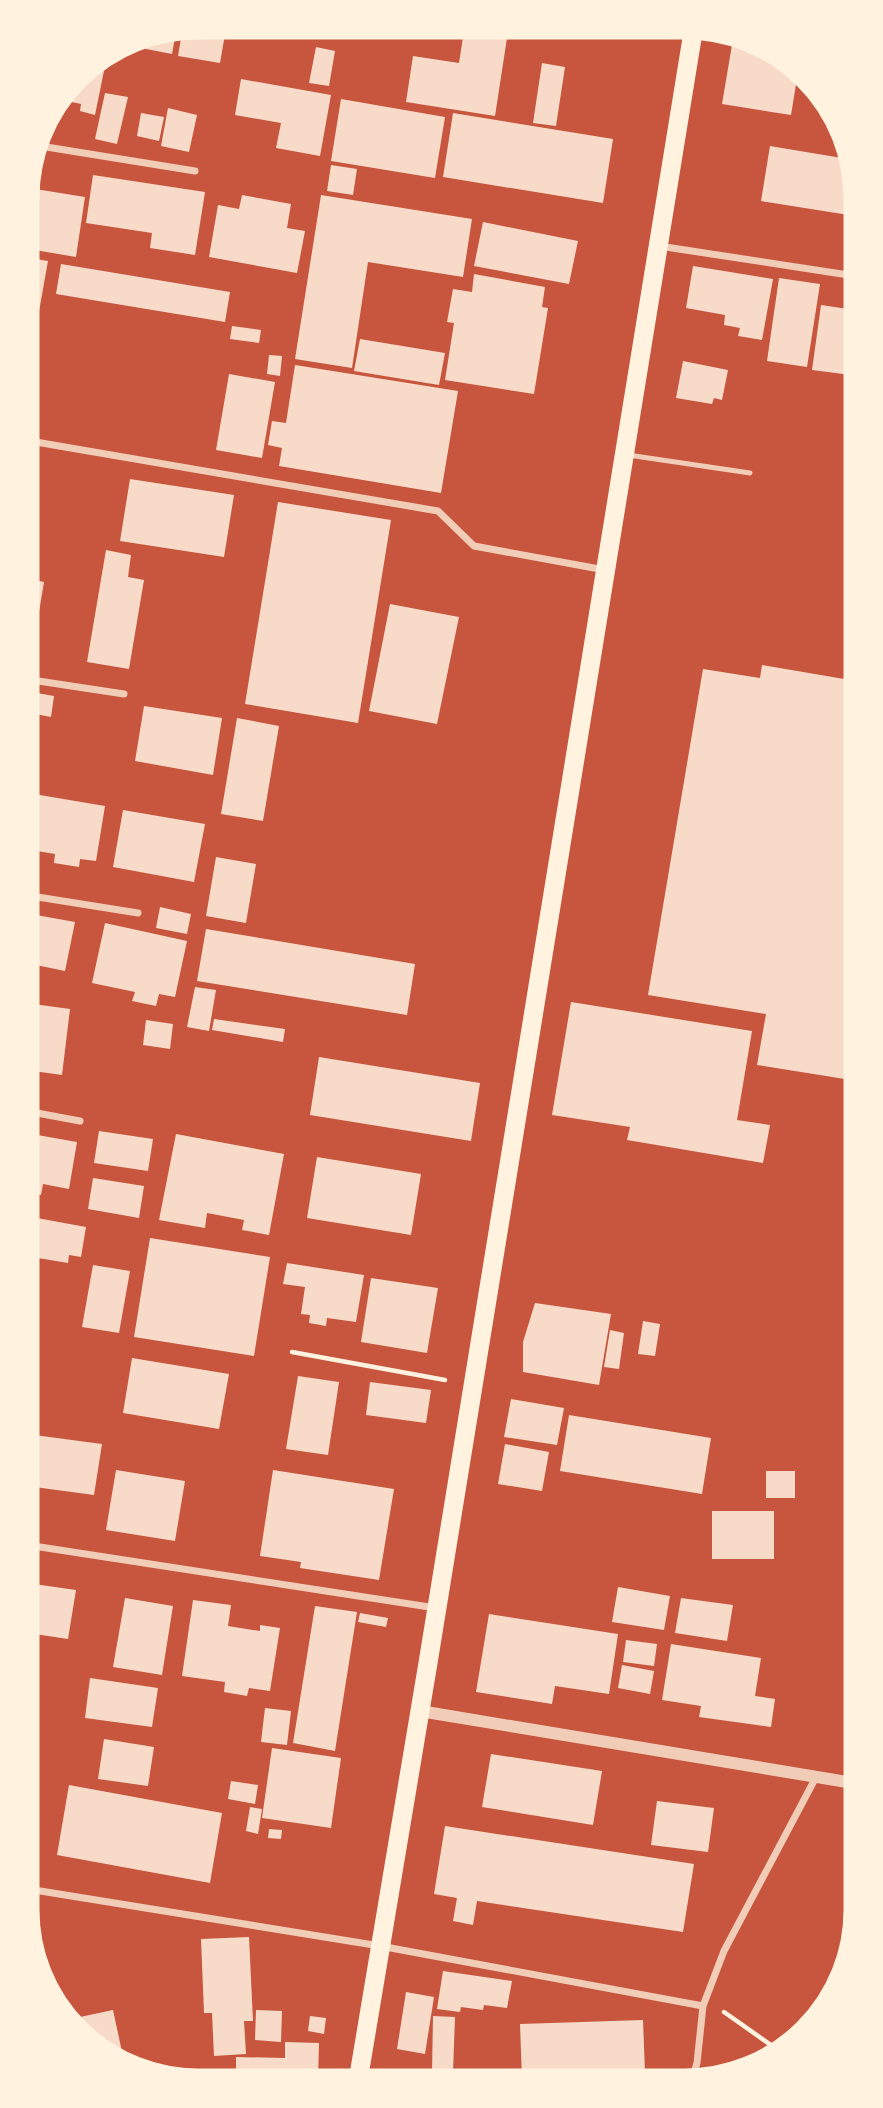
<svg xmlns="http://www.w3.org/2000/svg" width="883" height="2108" viewBox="0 0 883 2108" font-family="Barlow,sans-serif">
  <rect width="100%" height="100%" fill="#c8553d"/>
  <path fill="#f7dbc8" d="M198,23H227L220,63L178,56L183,26Z
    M239,23H313L310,39L239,26Z
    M465,24L509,25L495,116L406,102L413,56L459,63Z
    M177,27L172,54L125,45L126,39L131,36Z
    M734,33L799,66L791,115L722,104Z
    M316,47L335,51L329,86L309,83Z
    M94,59L106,61L95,115L80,111L81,104L57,99L82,66Z
    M542,63L565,67L556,126L533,123Z
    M241,79L331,95L320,156L276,148L281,123L235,115Z
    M105,93L128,97L117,144L95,139Z
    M341,99L445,117L435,178L331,161Z
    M168,108L197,115L189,152L161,146Z
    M141,113L164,117L159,141L137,136Z
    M453,113L613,139L603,203L443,177Z
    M770,146L854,160L855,216L761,201Z
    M331,165L357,169L353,195L327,191Z
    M93,175L205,192L195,255L150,248L152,233L86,223Z
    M23,187L85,197L76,257L23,248Z
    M242,195L291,204L287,228L305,231L297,273L209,257L218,205L239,209Z
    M321,195L472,219L463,277L368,262L352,368L295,359Z
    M483,222L578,241L569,284L474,266Z
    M23,257L48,261L38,317L28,315L25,333Z
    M61,264L230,292L225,322L56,294Z
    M693,266L773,279L762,340L738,336L740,328L724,325L725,315L686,308Z
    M474,274L545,287L542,307L548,308L534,394L445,380L454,323L447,322L453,289L472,292Z
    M779,278L820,284L807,367L767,361Z
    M821,305L855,310V348L851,375L812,370Z
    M232,326L261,330L259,343L230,339Z
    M360,339L445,353L439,385L354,371Z
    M269,355L282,356L280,376L267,374Z
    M683,361L728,370L722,400L714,398L712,404L676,398Z
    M295,365L458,391L441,493L279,466L282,448L268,445L272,421L286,423Z
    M229,374L275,382L262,458L216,450Z
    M130,479L234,495L224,557L120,541Z
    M278,502L391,520L358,723L245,704Z
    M106,550L131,555L128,577L144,580L129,669L87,662Z
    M24,578L44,582L36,630L25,628Z
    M390,604L459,617L437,724L369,711Z
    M762,665L856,681L857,1045L851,1080L757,1065L766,1014L648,995L703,669L760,678Z
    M25,691L54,696L51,717L25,712Z
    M144,706L222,718L213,775L135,761Z
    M237,718L279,726L263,821L221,814Z
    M28,793L105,806L96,861L80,859L79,867L54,863L55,854L25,849V810Z
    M123,810L205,824L194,882L113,867Z
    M216,857L256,864L246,923L206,916Z
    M160,907L191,914L187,934L156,928Z
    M25,913L75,922L65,971L26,963Z
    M105,923L187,941L175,997L159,994L156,1006L132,1001L135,992L92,983Z
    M206,929L415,964L407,1015L197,981Z
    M195,987L216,990L209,1031L187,1027Z
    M571,1002L752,1031L737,1120L770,1125L763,1163L627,1140L630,1127L552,1115Z
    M26,1003L70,1009L62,1075L26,1070Z
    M214,1019L285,1029L283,1042L212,1030Z
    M146,1020L173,1024L170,1049L143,1045Z
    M319,1057L480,1083L471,1141L310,1115Z
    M99,1131L153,1139L148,1171L94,1163Z
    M26,1133L77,1142L69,1189L43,1184L41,1195L26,1192Z
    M176,1134L284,1154L269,1235L242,1230L244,1220L207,1213L205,1228L159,1220Z
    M317,1157L421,1174L411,1235L307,1218Z
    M93,1178L144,1186L139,1218L88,1209Z
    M26,1216L86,1227L81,1257L69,1255L68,1263L26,1256Z
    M150,1238L270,1257L254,1356L134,1337Z
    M287,1263L364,1275L356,1322L327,1318L326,1326L309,1323L310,1315L301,1314L305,1287L283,1284Z
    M93,1265L130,1271L119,1333L82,1327Z
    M371,1278L438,1288L427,1353L361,1342Z
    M535,1303L611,1314L599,1385L523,1372V1342Z
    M643,1321L660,1324L655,1356L638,1354Z
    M610,1330L624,1333L619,1369L604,1367Z
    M132,1358L229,1374L219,1429L123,1413Z
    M298,1376L339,1382L328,1455L286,1449Z
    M370,1382L431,1390L426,1423L366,1415Z
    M511,1399L564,1408L557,1445L504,1437Z
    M569,1415L711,1438L702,1494L560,1471Z
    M27,1434L102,1444L94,1495L27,1486Z
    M505,1444L549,1452L542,1491L498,1484Z
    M116,1470L185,1481L175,1541L106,1530Z
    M273,1470L394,1489L379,1580L300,1568L301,1562L260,1556Z
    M766,1471H795V1498H766Z
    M712,1511H774V1559H712Z
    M27,1583L76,1590L68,1639L28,1633Z
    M618,1587L670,1596L664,1630L612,1622Z
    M125,1598L173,1606L162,1675L113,1667Z
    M681,1598L733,1605L727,1641L675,1633Z
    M193,1600L231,1605L228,1626L260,1631V1625L280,1628L270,1691L249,1688L247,1696L224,1692L225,1682L182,1676Z
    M315,1606L357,1612L335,1751L293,1743Z
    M360,1613L388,1618L386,1627L358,1622Z
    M489,1614L618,1634L609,1694L555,1686L552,1704L476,1692Z
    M626,1640L657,1644L654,1666L623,1662Z
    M671,1644L761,1658L755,1696L775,1699L771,1727L699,1717L701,1706L662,1700Z
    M622,1665L654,1671L650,1694L618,1688Z
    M90,1678L158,1688L152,1727L85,1718Z
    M265,1708L291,1711L287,1745L261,1742Z
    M104,1739L154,1747L148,1786L98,1779Z
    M272,1748L341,1758L331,1828L262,1818Z
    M491,1754L602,1771L593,1825L482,1807Z
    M28,1780L38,1781L32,1833H28Z
    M231,1781L258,1785L255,1804L228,1799Z
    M69,1785L222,1813L210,1883L57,1855Z
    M657,1801L714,1808L708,1852L651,1845Z
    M250,1807L262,1809L258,1834L246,1831Z
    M445,1826L694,1864L683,1932L477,1901L473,1925L453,1921L457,1898L434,1894Z
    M269,1829L282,1830L281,1839L268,1838Z
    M249,1937L253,2021H244L246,2054L214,2056L212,2013H204L201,1939Z
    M443,1971L512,1981L507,2008L484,2005L483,2010L461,2007L460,2012L437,2009Z
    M406,1992L434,1997L425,2054L397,2049Z
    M113,2010L124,2061L74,2034L66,2020Z
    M256,2010L282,2011L281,2042L255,2040Z
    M310,2016L326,2018L324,2034L308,2031Z
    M433,2016L455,2017L453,2073L432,2072Z
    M643,2020L645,2072L599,2074V2080H522L520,2024Z
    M285,2042L319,2043L318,2081L236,2082V2057L285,2058Z
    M754,2053L762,2059L738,2075Z
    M212,2072L214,2082H168V2081Z"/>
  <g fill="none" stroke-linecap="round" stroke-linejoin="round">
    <path stroke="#fff3e0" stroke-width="4.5" d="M292,1352L445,1380
      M724,2012L778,2050"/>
    <path stroke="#f1ccb7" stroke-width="5" d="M628,455L750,473"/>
    <path stroke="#f1ccb7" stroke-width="7" d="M675,26L692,28
      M34,145L195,171
      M659,246L855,276
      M24,440L438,511L474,546L605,570
      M25,679L124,694
      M25,895L138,913
      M26,1111L80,1121
      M27,1545L436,1608
      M28,1889L380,1946L703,2006
      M692,2080L697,2063L703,2006L724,1951L816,1777"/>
    <path stroke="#f1ccb7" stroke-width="12" d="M420,1711L859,1784"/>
    <path stroke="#fff3e0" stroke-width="19" d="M358,2081L428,1663L694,26"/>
  </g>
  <path d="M0 0H883V2108H0ZM198 35H685A163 163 0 0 1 848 198V1910A163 163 0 0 1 685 2073H198A163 163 0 0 1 35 1910V198A163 163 0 0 1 198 35Z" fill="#fff3e0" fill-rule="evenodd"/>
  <path fill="none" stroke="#fff3e0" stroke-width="9" d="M198 35H685A163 163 0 0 1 848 198V1910A163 163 0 0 1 685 2073H198A163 163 0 0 1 35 1910V198A163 163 0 0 1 198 35Z"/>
</svg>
